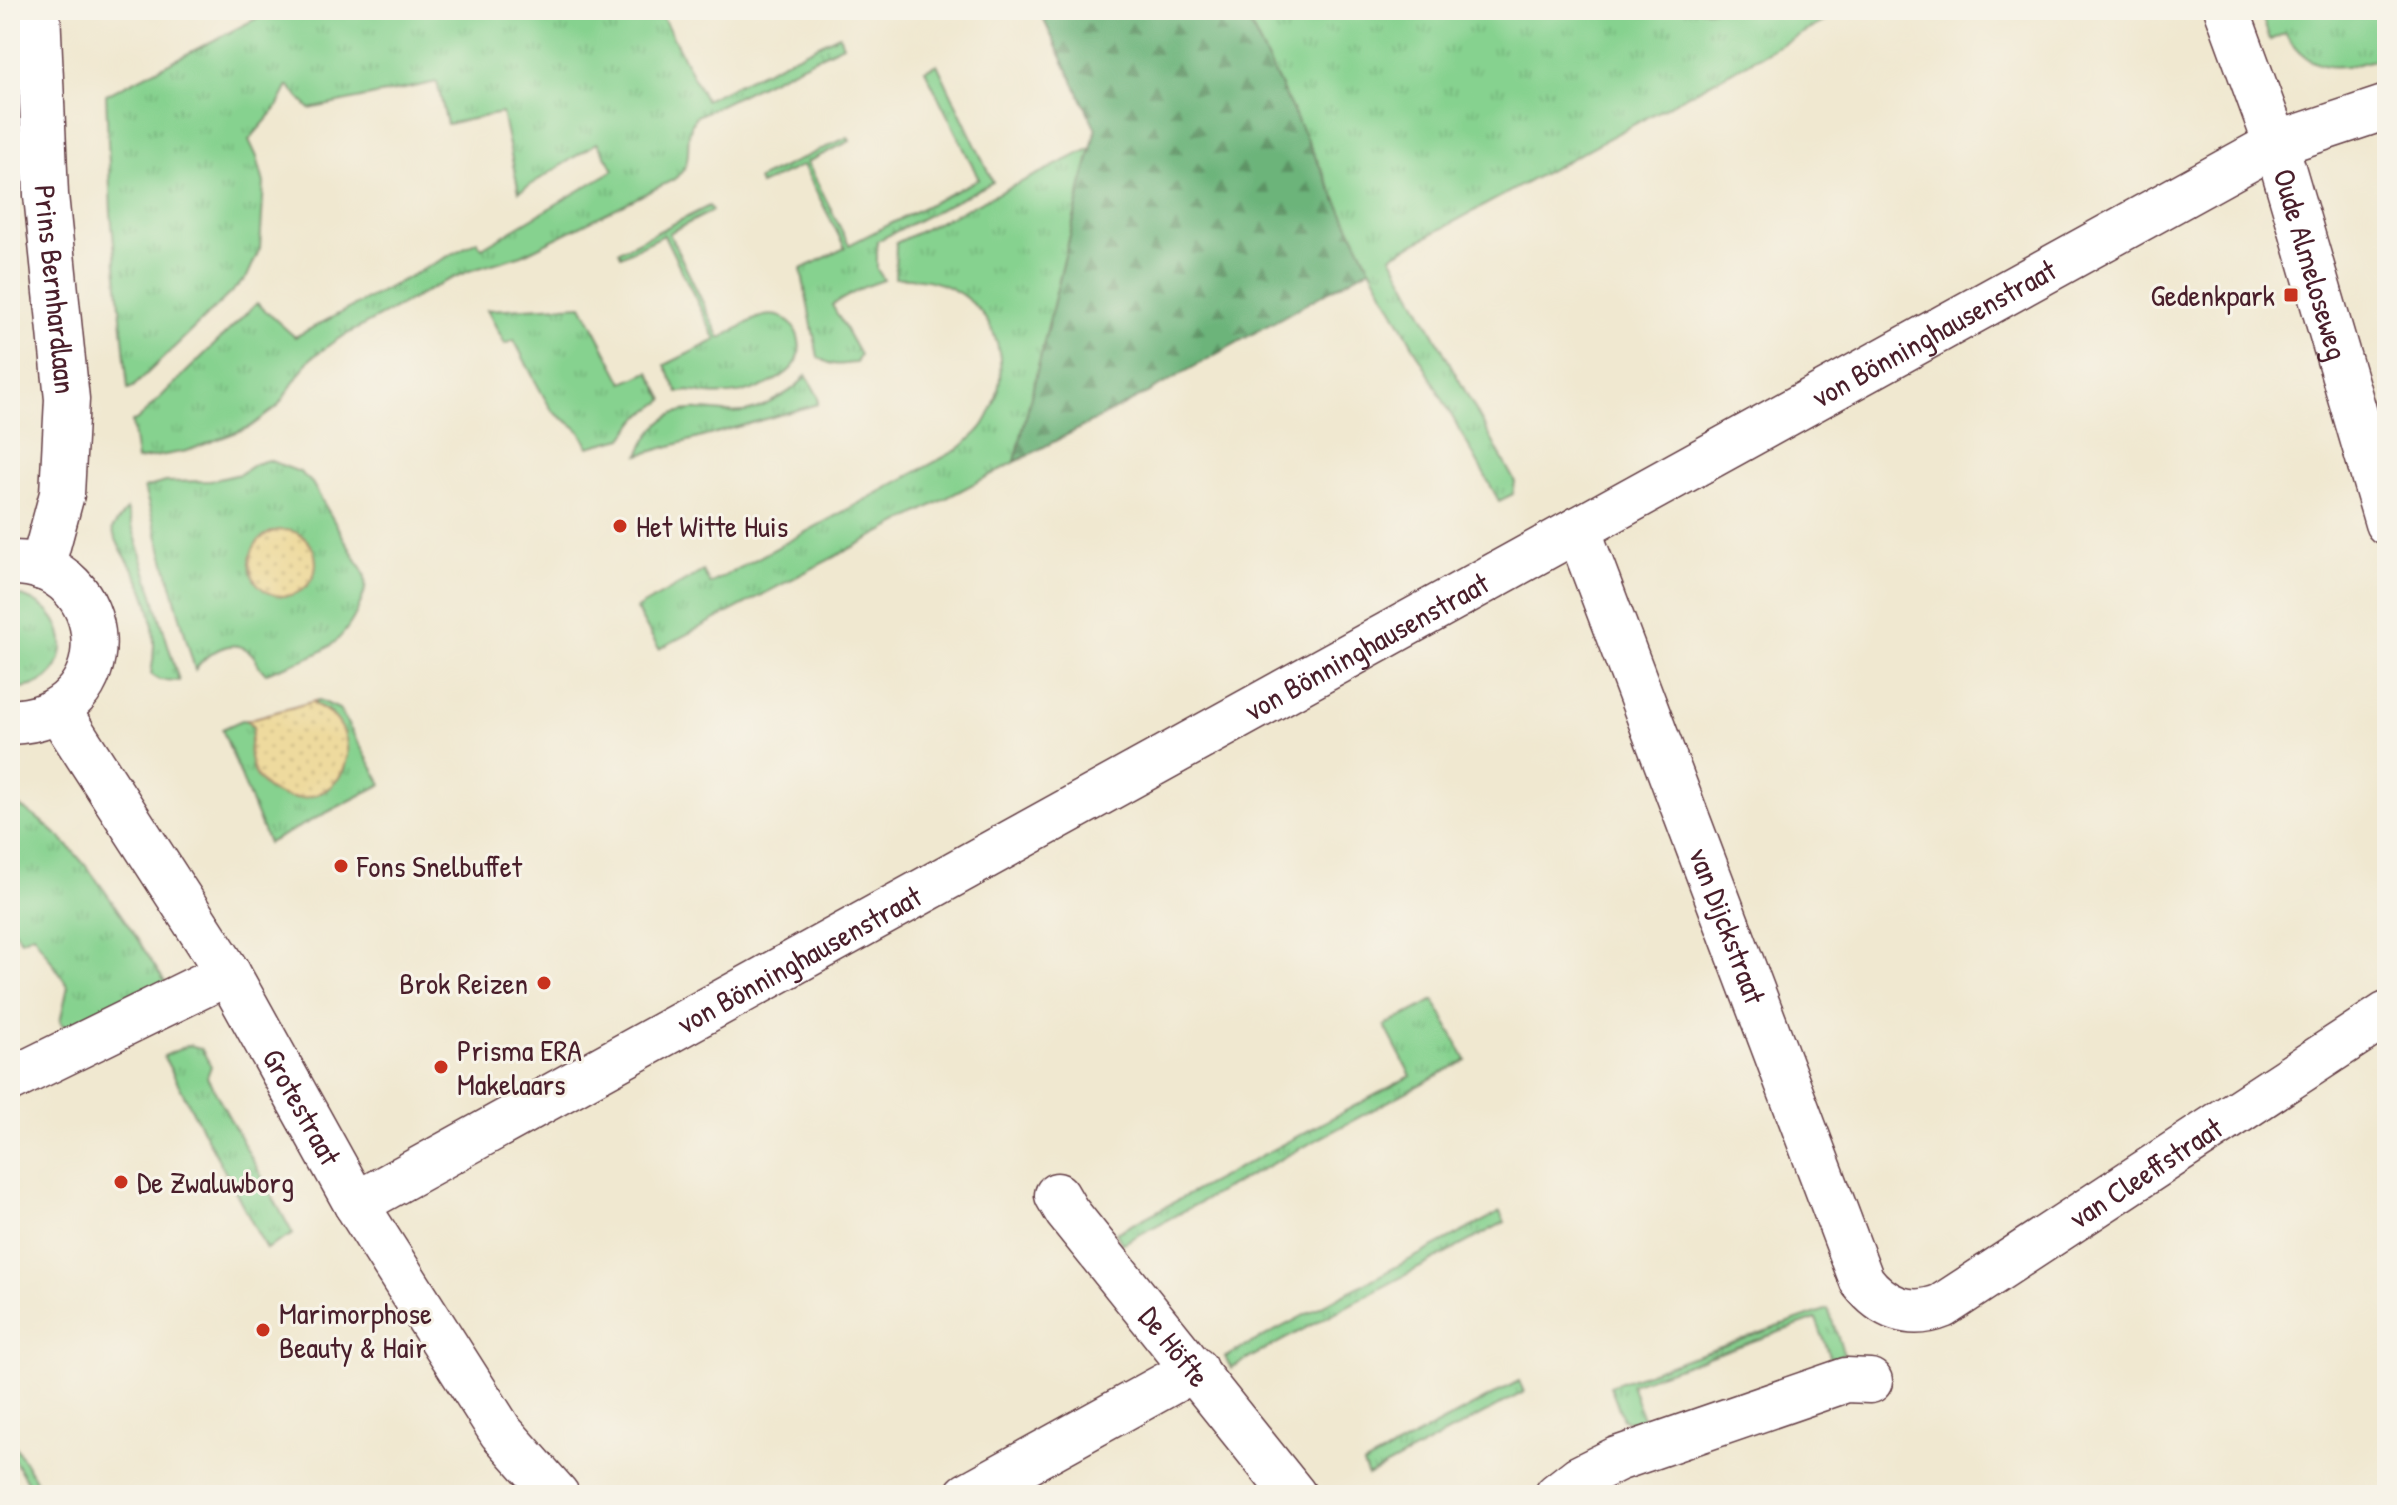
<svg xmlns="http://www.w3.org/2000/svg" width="2397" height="1505" viewBox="0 0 2397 1505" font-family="'Patrick Hand',sans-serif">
  <defs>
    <pattern id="grass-tufts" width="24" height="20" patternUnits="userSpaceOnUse" patternTransform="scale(2)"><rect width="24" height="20" fill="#86d28f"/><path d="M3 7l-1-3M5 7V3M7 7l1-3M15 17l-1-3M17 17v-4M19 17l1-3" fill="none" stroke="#75b47c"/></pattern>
    <pattern id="forest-firs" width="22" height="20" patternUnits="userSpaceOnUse" patternTransform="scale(2)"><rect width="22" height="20" fill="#6cb47a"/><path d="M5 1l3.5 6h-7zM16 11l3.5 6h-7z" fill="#5b9264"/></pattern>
    <pattern id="sand-dots" width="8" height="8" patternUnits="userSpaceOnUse" patternTransform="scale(2)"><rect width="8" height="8" fill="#eeda9e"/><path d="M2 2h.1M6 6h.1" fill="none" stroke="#cebb88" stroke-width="1.8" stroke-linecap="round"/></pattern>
  </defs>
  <rect width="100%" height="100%" fill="#f7f3e8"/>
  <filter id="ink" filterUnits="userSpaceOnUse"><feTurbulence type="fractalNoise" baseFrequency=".0125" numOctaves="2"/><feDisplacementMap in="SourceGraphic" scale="16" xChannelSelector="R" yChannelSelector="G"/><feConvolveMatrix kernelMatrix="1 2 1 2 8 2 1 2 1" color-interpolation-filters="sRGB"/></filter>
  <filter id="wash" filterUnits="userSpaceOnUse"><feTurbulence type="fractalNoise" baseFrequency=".006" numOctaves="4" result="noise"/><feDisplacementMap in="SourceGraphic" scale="32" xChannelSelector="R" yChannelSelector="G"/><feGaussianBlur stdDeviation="1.8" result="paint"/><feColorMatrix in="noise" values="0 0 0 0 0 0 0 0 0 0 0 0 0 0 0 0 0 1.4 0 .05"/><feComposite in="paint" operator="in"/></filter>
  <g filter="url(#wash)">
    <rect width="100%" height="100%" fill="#f0e8d0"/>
    <path fill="url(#grass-tufts)" stroke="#68785d" stroke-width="2" d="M273,10H659L705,100L839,35L843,45L695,117C680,144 699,161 673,180L522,255L469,271L442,283L336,340L309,360L277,407L250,427L187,451L137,460L132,422L136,421L257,303L295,337L477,241L482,248L614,170L597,143L519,192L502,113L447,124L437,82L310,109L288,86L276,109L249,140L257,157L264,183L260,248L247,277L132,388L128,389L111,213L106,95Z
      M1243,10H1845L1391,256L1515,482L1513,494L1499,501L1370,268Z
      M2260,10H2387V56C2346,69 2309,78 2285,33L2270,40Z
      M937,64L993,182L877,241V269L884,280L864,287L832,305L860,355L856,363C837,364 835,368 818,357L801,269L845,248L803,165L760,185L758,179L848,137L850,141L807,162L849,245L979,179L925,70Z
      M1091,148L1015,462L659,649L636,609L703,571L710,584L957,450C966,442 978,434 984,424C1028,352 979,272 895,278L896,243Z
      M709,206L712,211L669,233L720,338C734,332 750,319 764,316C791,310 806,339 797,361C793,369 782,377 774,381C756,392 729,396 708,394C697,393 689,389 678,393L665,365L716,340L664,235L621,256L619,251Z
      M582,305L623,383L649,372L664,400L638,418L623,438L588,447C578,422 570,426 554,412C546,405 521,352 514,340L505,344L487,310Z
      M806,375L818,396V404L639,455C650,429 668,408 699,410C714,410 728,414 743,412C755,411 767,404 778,398C789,392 799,386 806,375Z
      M268,460L300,472L312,483L364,573C367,585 365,593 360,604C340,654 312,655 266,673C257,668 258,659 251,653C233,635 205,654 195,670L144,488L166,482L210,481L240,474L255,464Z
      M127,509L179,681L159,680L151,674C158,639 153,606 136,574C127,559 117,546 112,529Z
      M22,596C82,616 72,692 10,688V597Z
      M319,700L339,709L382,784L268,843L222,729L242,720L250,721L254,729L250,747L331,713L314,704L315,701Z
      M10,801C79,836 125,922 167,985L65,1028L60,1022L68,986L33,934L21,940L10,924Z
      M1434,1000L1466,1060L1122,1244L1116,1233L1411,1076L1385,1026Z
      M189,1045L201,1048L211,1066L207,1077L293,1234L266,1249L165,1059L164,1056Z
      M1500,1212L1505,1222L1231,1368L1225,1357Z
      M1828,1309L1844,1354L1831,1359L1816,1319L1631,1384L1645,1425L1639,1426L1623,1419L1610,1386Z
      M1519,1381L1524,1392L1368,1476L1363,1465Z
      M10,1437L44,1495H34L32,1493L12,1495L29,1485L10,1453Z"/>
    <path fill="url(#forest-firs)" stroke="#5b6a52" stroke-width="2" d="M1039,10H1243L1370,268L1147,393L1015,462L1096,129Z"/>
    <path fill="url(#sand-dots)" stroke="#9c7c64" stroke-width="2" d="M250 563a33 33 0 1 1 66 0a33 33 0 1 1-66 0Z
      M315,701L314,704C331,712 342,722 346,740C359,804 261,823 250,757C248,746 252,737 254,726L247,720Z"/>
  </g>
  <g filter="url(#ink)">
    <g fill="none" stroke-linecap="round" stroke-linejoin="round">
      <g stroke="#633d44" stroke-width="47">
        <g id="minor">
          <path id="s1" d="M38,10L46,195L67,399L62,494L42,568"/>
          <path id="s2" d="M2227,10L2276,144L2387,523"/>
          <path id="s3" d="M1578,529L1862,1281C1883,1308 1910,1319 1942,1306L2387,1014"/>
          <path d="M10,563C115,560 128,718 10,722"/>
          <path id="s4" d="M58,710L228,973L356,1204L501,1432L557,1495"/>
          <path d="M10,1080L228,973"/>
          <path id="s5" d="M1057,1195L1067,1212L1294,1495"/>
          <path id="s6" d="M356,1204L2276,144L2387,107"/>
          <path d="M967,1495L1195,1369"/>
          <path d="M1557,1495L1579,1478L1617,1459L1846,1380L1870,1381"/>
        </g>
      </g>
      <use href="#minor" stroke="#fff" stroke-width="44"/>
    </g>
  </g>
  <g fill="#c8321e" stroke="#f7f3e8" stroke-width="3">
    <rect x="2283" y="287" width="16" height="16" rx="4"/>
    <circle cx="620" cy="526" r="8"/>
    <circle cx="341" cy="866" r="8"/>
    <circle cx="544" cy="983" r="8"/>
    <circle cx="441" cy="1067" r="8"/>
    <circle cx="121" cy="1182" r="8"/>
    <circle cx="263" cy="1330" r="8"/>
  </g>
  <g text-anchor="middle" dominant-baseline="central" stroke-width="6" stroke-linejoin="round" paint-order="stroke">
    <g font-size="30" fill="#4a1f2b" stroke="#f7f3e8">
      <text stroke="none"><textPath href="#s2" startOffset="268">Oude Almeloseweg</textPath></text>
      <text stroke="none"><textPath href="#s1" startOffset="280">Prins Bernhardlaan</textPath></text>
      <text stroke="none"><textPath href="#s6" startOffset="1802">von Bönninghausenstraat</textPath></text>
      <text stroke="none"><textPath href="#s6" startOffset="1154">von Bönninghausenstraat</textPath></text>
      <text stroke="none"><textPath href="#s3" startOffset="424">van Dijckstraat</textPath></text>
      <text stroke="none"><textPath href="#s6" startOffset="506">von Bönninghausenstraat</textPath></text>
      <text stroke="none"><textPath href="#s4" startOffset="466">Grotestraat</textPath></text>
      <text stroke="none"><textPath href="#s3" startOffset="1138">van Cleeffstraat</textPath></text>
      <text stroke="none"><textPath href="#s5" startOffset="192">De Höfte</textPath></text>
    </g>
    <g font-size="30" fill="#4a1f2b" stroke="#f7f3e8" text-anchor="start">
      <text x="2275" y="295" text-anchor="end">Gedenkpark</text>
      <text x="636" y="526">Het Witte Huis</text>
      <text x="357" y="866">Fons Snelbuffet</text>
      <text x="528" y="983" text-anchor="end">Brok Reizen</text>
      <text x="457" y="1050">Prisma ERA<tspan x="457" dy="34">Makelaars</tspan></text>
      <text x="137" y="1182">De Zwaluwborg</text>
      <text x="279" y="1313">Marimorphose<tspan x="279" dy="34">Beauty &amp; Hair</tspan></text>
    </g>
  </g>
  <rect width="2397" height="1505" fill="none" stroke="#f7f3e8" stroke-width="40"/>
</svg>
